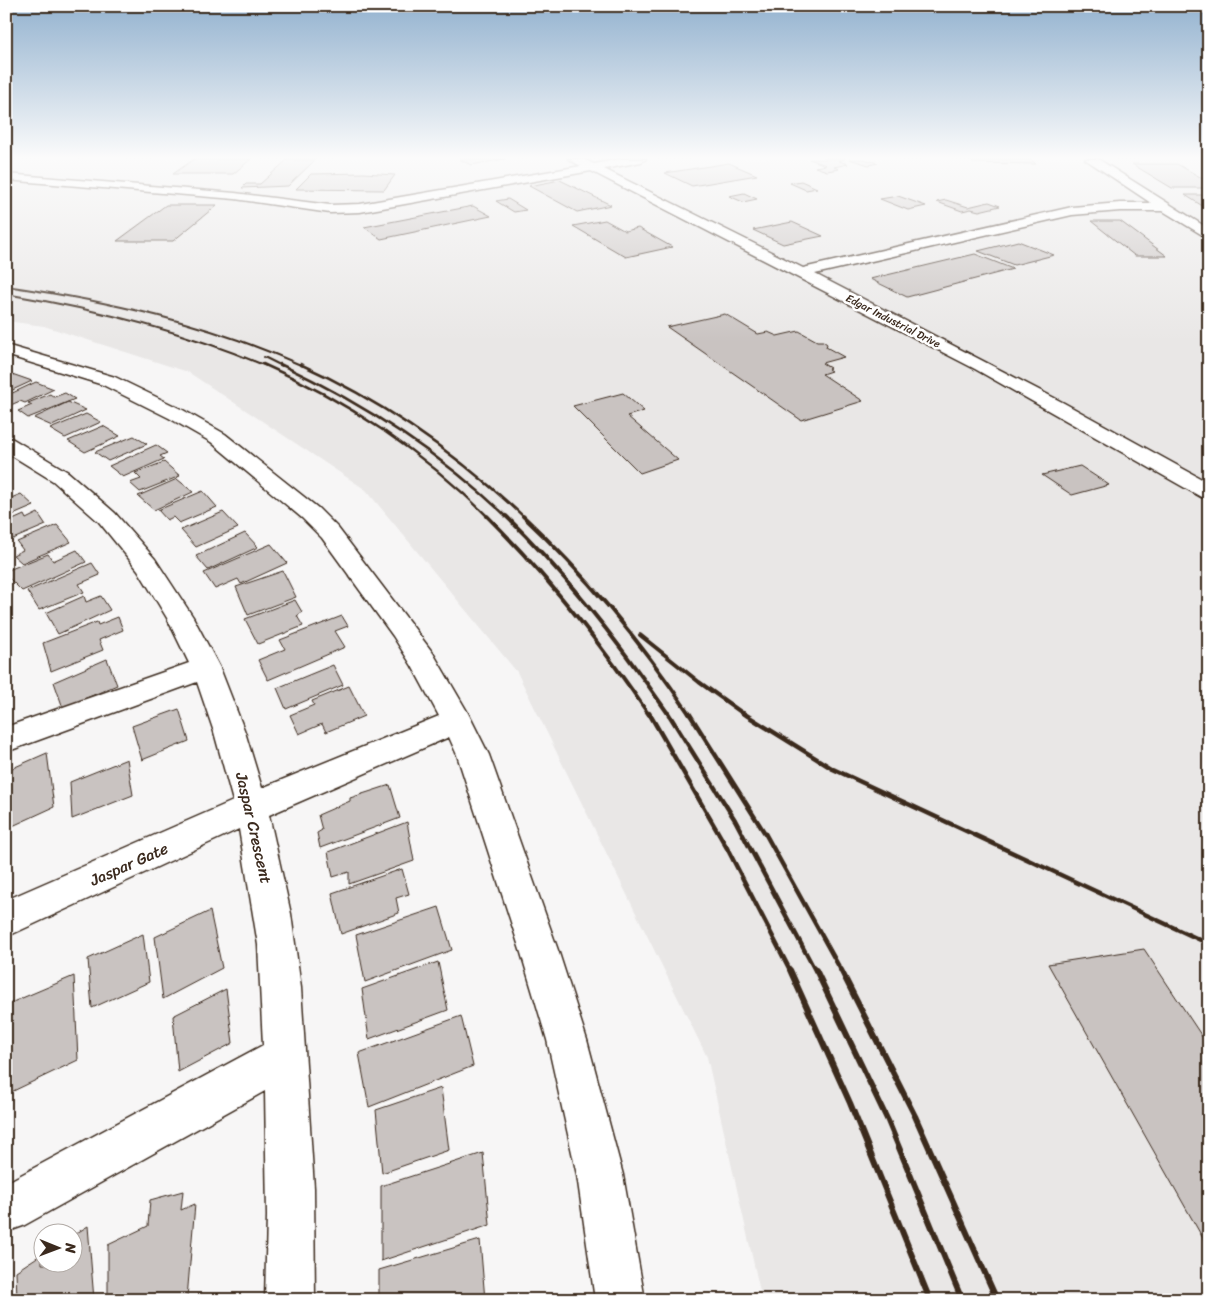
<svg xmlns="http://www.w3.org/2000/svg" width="1215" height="1306" viewBox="0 0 1215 1306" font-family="Sriracha,sans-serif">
  <rect width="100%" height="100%" fill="#f7f6f6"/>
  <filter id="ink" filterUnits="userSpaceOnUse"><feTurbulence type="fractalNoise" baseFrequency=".02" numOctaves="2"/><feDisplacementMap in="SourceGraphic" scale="10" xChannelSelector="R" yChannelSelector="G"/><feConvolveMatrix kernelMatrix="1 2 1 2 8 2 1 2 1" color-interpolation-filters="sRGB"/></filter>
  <g filter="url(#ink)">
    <path fill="#e9e7e6" d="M6,159H1209V1300H762L707,1057L517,672L366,490L188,372L44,326L6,321Z"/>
    <path fill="#c9c3c1" stroke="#3b2a1e" d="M194,159H251L233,174H173Z
      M459,159H505L471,165Z
      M809,159H845L839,161L848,164L834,167L839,169L827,171L815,167L826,165Z
      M849,159H864L878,163L869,165Z
      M970,159H1030L1036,164L973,163Z
      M287,160H315L288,186L242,188L246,184H260Z
      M729,163L757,175L692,186L665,173Z
      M1132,164H1177L1209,182V188H1172Z
      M364,173L395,175L384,190L296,189L311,174Z
      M560,180L611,205L577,212L529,186Z
      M801,181L817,188L806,190L790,183Z
      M744,193L757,199L743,202L729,196Z
      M1185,195H1209V210Z
      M898,196L926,206L908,210L880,199Z
      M508,199L526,210L514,212L496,201Z
      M946,200L968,207L989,202L1000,206L979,211L971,209L962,211L937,202Z
      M166,205H217L173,241H117Z
      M473,206L491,216L381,239L364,227Z
      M605,220L625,231L638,228L672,247L626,257L573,226Z
      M1091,221H1120L1167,256H1135Z
      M792,222L823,236L783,244L753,230Z
      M1018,241L1054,255L1014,265L978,251Z
      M975,254L1013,269L907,297L870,279Z
      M725,314L758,334L768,332L777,336L799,331L817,341H823L827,344L826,347L844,357L822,363L830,368L828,369L831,371L822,374L863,401L801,420L667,327Z
      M12,374L32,381L6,393V377Z
      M36,382L54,389L25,403L20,401L6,407V396Z
      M65,393L75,399L28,418L18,411L32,405L28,403L50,394L54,397Z
      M623,393L644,411L627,416L678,460L640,473L573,406Z
      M68,402L86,410L52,426L34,418Z
      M86,414L101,422L65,438L50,429Z
      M103,426L120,436L85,452L68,441Z
      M134,436L147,444L108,461L95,452Z
      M156,445L167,453L160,456L164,459L123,477L109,466Z
      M164,462L180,476L140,492L130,483L141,479L135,473Z
      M1080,466L1109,485L1072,495L1042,475Z
      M177,479L193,492L154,510L138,496Z
      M203,491L217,507L179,523L173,517L167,520L158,510Z
      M21,494L34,506L6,518V500Z
      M223,512L238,528L196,547L181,530Z
      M38,513L46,525L6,542V523L24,515L26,519Z
      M57,525L71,542L22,563L13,555L23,550L17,542Z
      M245,533L258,547L208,570L196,556Z
      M271,544L287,563L241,584L238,579L215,589L204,573Z
      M77,550L86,562L22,591L6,575V571L48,554L53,561Z
      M92,563L100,575L79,584L84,592L39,610L27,591Z
      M283,571L296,597L248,615L236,587Z
      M84,596L86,602L101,596L110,610L58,634L46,613Z
      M295,600L302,612L297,616L303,626L258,644L245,619Z
      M342,616L348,626L335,631L345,647L268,680L258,660L285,649L280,640Z
      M118,617L123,630L99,640L103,650L51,671L43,643L97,622L98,625Z
      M107,659L117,685L63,708L54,682Z
      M333,665L343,685L286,709L277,688Z
      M349,686L364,716L326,732L322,724L299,734L290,715L314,705L312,701Z
      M179,709L189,741L142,760L132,726Z
      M47,753L54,807L6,829V771Z
      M127,759L133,795L72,819L70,782Z
      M390,785L400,818L320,848L317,833L322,830L318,815L350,801V798Z
      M407,822L414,861L349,884V872L333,877L328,852Z
      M402,869L409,894L396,898L399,913L341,934L332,893Z
      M439,907L452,950L365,982L356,935Z
      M210,911L222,968L163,999L155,937Z
      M143,934L149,982L92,1008L88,959Z
      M1144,949L1209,1047V1249L1048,964Z
      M438,962L448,1010L369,1039L362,989Z
      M74,976L78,1060L7,1094L8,1004Z
      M226,989L233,1043L178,1072L173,1016Z
      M461,1016L473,1066L369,1107L359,1053Z
      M441,1088L449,1150L382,1173L376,1110Z
      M483,1153L490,1225L381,1261V1186Z
      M183,1191L181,1210L195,1204L187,1298L183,1300H108V1245L148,1226L150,1200Z
      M88,1226L94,1300H17L16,1271L42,1254V1264H72V1236Z
      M480,1240L485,1300H379V1270Z"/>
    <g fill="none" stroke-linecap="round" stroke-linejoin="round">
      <g stroke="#3b2a1e" stroke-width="3">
        <path id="minor" d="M568,159H583L594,164L621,159H646L641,162L604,169L803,268L1072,207L1120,203H1151L1085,159H1098L1209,229V239L1163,211H1120L1072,215L815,274L1064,403L1209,483V499L1201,497L975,369L591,171L360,212L330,213L235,199L6,180V174L235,193L330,205L360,204L581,166Z
          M6,345L115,377L183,410L225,434L318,508L338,528L433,653L468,713L489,755L559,953L587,1040L623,1175L645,1300H595L577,1175L547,1040L521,953L457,755L449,737L269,815L291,914L301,988L314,1188L315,1300H265L267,1216L265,1091L23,1226L6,1232V1183L263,1045L258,945L239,829L6,937V900L233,801L214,732L197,682L6,752V727L189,663L167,618L138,570L99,522L53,481L6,452V437L13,439L68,472L115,513L155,559L193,617L220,668L245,732L262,788L439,716L412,666L393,636L322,538L302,518L211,442L169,418L103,385L6,355Z"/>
      </g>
      <use href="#minor" fill="#fff" fill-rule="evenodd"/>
      <path stroke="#3b2a1e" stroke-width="2" d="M6,286C108,301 208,323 303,366
        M6,294C95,309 182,330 266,366
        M264,357L282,366"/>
      <path stroke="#3b2a1e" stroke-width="2.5" d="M263,364C346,400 424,453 488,517
        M280,364C362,403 441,454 507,517
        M300,364C382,401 458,455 524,517"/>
      <path stroke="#3b2a1e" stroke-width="4" d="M487,516C548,577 601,643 649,715
        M506,516C567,575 620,644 669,715
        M523,516C587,576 641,642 690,715
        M640,635L699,682L745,715"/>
      <path stroke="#3b2a1e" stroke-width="4.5" d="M649,713L727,848L791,972
        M668,713L735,820L816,972
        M689,713L766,835L842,972
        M743,713L833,769L1209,944"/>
      <path stroke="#3b2a1e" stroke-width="6" d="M790,970L850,1103L930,1300
        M816,970L888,1121L962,1300
        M841,970L915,1116L997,1300"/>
    </g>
  </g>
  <linearGradient id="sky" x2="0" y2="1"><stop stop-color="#93b2cf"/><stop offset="0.46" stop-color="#fbfbfb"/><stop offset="1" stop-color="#fbfbfb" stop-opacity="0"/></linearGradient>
  <rect width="1215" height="342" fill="url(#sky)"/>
  <g text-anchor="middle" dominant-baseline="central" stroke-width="5" stroke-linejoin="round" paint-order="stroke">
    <g font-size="11" fill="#3b2a1e" stroke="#fff">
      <text transform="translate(893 321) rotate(27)">Edgar Industrial Drive</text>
    </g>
    <g font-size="16" fill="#3b2a1e" stroke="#fff">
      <text transform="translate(254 828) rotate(77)">Jaspar Crescent</text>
      <text transform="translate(129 864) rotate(-24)">Jaspar Gate</text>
    </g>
  </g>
  <rect width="1215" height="1306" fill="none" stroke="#fff" stroke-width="25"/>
  <rect x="12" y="12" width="1190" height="1281" fill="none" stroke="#3b2a1e" stroke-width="2" filter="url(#ink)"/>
  <g transform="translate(58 1248) rotate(91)"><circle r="24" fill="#ffffff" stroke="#b1aaa5"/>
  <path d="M0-4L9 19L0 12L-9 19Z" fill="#3b2a1e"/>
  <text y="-8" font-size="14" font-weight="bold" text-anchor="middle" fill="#3b2a1e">N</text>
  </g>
</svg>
